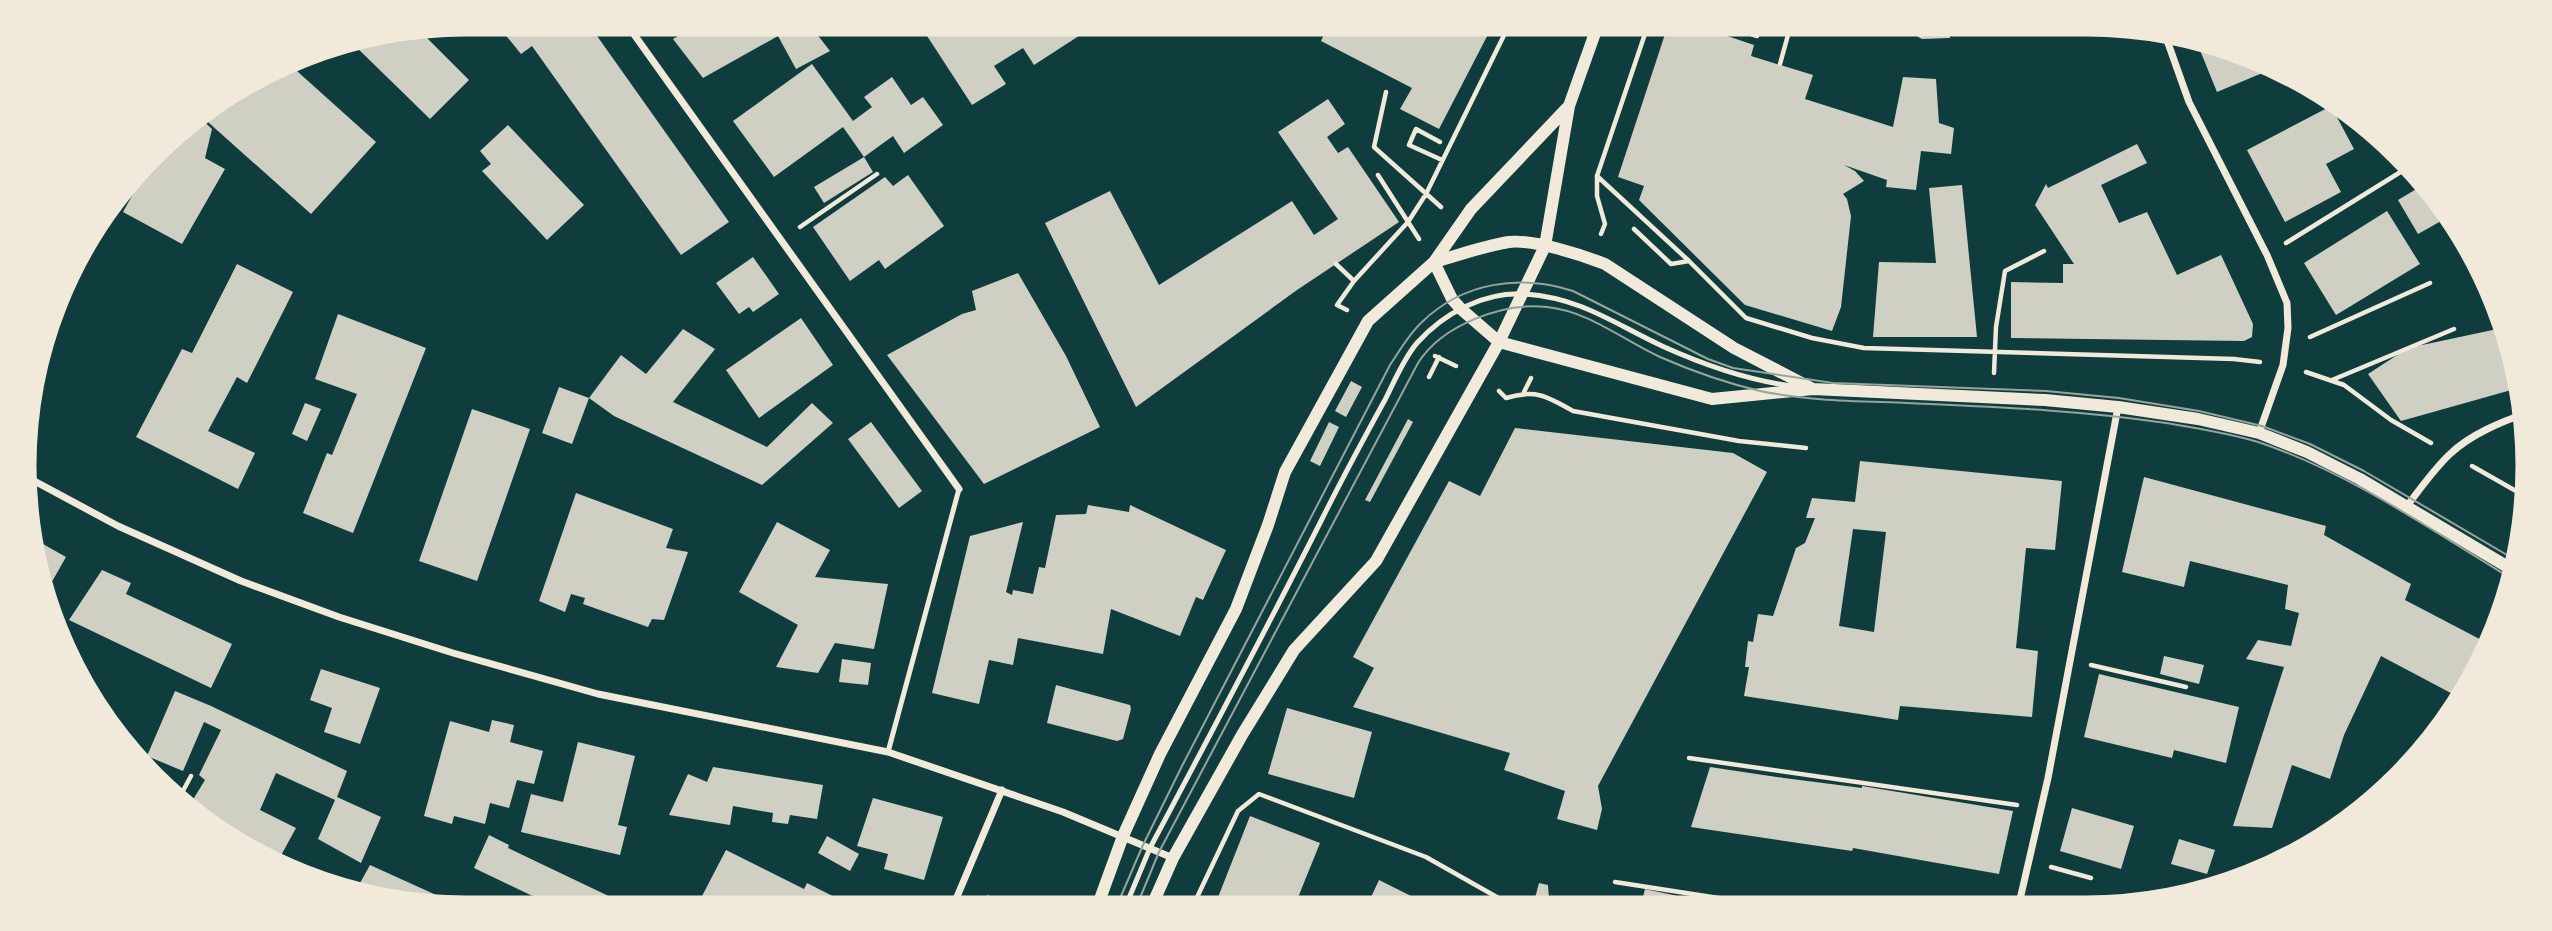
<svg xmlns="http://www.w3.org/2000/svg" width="2552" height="931" viewBox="0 0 2552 931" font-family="'IBM Plex Sans',sans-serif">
  <rect width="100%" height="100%" fill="#0f3d3e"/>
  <path fill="#cfcfc3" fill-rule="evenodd" d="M496,19H585L729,222L681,255L532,46L521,54L494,21Z
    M707,19H777L782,29L797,19H805L830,51L796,69L778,36L703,78L673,39Z
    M916,19H1105L1034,65L1023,48L994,66L1006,84L972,105Z
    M1331,19H1430L1443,26L1447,19H1496L1439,129L1400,109L1412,88L1321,41Z
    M1670,19H1677L1754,45L1751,56L1813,75L1805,99L1893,127L1903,77L1936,79L1939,123L1954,128L1951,154L1921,151L1916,190L1886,187L1887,180L1844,165L1855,171L1864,181L1843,194L1847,199L1851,216L1841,307L1832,331L1745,305L1639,200L1644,186L1618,177Z
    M1885,19H1949L1950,38L1922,39Z
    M428,25L431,29L424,35L469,80L430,119L348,39Z
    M2193,33L2202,35L2272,69L2217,92Z
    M288,63L376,142L311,214L199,114Z
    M812,64L853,121L872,107L864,97L892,77L911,105L923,97L943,125L904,153L893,136L864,157L843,127L774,177L733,121Z
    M1328,99L1345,124L1327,137L1338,153L1348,147L1399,222L1297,290L1136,407L1045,223L1110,191L1159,285L1292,201L1314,235L1338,219L1278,132Z
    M2331,106L2354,149L2326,164L2341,192L2285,222L2247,150Z
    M2348,106L2358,112L2374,130L2363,136Z
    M197,115L212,129L205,158L225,169L182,244L123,212L162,142L172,130Z
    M508,125L584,205L547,240L482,171L491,164L480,151Z
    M2137,144L2147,163L2101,185L2119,223L2147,212L2177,275L2221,255L2253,324L2252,337L2244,341L2011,338V282L2063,283V264H2074L2035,205L2046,184L2048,188Z
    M864,157L873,172L824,203L814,187Z
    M908,175L944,226L885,269L879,260L850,281L813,227L885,177L893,186Z
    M1962,185L1977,337H1873L1879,262L1936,263L1929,188Z
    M2423,185L2450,216L2418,234L2398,200Z
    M2387,211L2420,264L2336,315L2304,263Z
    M753,257L779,294L753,312L749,307L739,314L716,283Z
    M237,264L293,292L247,383L237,377L208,431L255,453L238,489L136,437L182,349L192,353Z
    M1018,273L1066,356L1100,427L984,484L887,355L962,314L976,310L972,291Z
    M338,314L426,348L353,533L303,513L327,453L332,455L357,394L315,379Z
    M801,318L833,365L759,418L726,370Z
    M2502,328L2522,387L2401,421L2368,374L2408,348Z
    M683,329L715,349L673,402L767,447L812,403L833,423L762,485L614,416L589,398L621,355L646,374Z
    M1351,381L1362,387L1346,417L1335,411Z
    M559,387L589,398L572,444L542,433Z
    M305,403L321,409L307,441L292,434Z
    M472,409L530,429L477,581L419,561Z
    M1408,419L1413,422L1370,502L1365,500Z
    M871,422L922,491L899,508L848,439Z
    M1329,422L1339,427L1320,466L1310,461Z
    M1515,428L1733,453L1767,472L1598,786L1602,809L1597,830L1557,819L1565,791L1504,770L1510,753L1353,707L1374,668L1353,657L1449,481L1480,496Z
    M1860,461L2062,481L2055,550L2026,548L2016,648L2038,651L2032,717L1900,706L1898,720L1744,696L1749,667H1745L1748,641L1753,642L1758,614L1773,616L1796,548L1805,543L1815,518H1806L1812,498L1855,502ZM1853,529L1886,532L1874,632L1839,626Z
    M2144,477L2326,526L2324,535L2411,584L2405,600L2491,645L2473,689L2464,700L2381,656L2344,735L2330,779L2292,765L2272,828L2233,826L2284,667L2246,659L2258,640L2291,646L2299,613L2285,609L2288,585L2190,561L2184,587L2122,572Z
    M576,493L673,529L666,548L688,552L664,620L652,619L648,627L583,604L585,598L571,594L565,612L539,601Z
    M1088,505L1129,512L1130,505L1226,550L1203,600L1196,597L1180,636L1111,609L1103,654L1018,638L1013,665L989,660L979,704L932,693L970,536L1023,522L1006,592L1012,595L1013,590L1033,594L1039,567L1045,568L1056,515L1086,514Z
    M777,522L830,550L815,577L888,584L874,649L835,643L818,673L776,667L798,625L739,592Z
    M27,535L66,557L45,594L28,553Z
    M102,570L131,583L126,594L232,644L211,688L69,620Z
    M2164,656L2204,665L2199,684L2160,674Z
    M842,659L871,663L868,685L839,682Z
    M321,669L380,688L360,744L324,732L332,708L310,700Z
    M2099,674L2239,707L2226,763L2174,750L2172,758L2084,737Z
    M1056,685L1130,705L1131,709L1123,739L1117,741L1047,723Z
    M175,691L211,706L347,771L337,797L381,817L361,863L318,839L335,800L276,773L260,810L296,828L278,861L260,852L250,841L234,832L231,838L194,820L186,811L205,780L199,775L221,730L204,722L183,771L147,756Z
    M1287,708L1372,732L1354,798L1268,774Z
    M492,720L514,725L510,742L543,751L534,784L517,780L509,808L490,803L485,824L454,816L452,824L424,816L450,721L489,732Z
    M578,742L635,756L618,825L627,827L620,855L521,832L531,794L563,802Z
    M135,755L165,774L160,783L134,756Z
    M713,767L823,785L817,819L790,815L788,824L772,822L773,813L733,806L730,825L669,815L688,774L707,782Z
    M1710,767L1784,778L1862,788V786L2013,811L1999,874L1853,848L1852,851L1691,827Z
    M873,798L943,817L924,880L884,869L888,854L857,846Z
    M2072,808L2134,826L2121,869L2060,851Z
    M1250,816L1320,843L1297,900L1316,907L1315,910H1213Z
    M489,835L509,845L508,848L640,911L566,912L474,868Z
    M827,836L859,854L850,871L818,853Z
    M2179,839L2215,850L2207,874L2171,864Z
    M726,850L804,889L807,883L862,911H729L701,898Z
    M370,865L456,904L459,899L469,904L466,912L347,895L349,891L354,894Z
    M2257,865L2269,870L2256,874Z
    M1379,880L1439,910H1365Z
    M1539,883L1548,885L1549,899L1570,903L1569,909H1553L1535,898Z
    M1645,889L1734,908L1733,909H1640Z
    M987,895L1033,910L982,911Z"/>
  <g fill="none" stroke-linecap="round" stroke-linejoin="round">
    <path stroke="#f1e9da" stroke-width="4.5" d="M1707,19L1757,36L1761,24
      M1703,27L1705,19
      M1780,64L1788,35
      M1386,92L1374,147L1441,207
      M1440,142L1416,129L1409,145L1442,160
      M1378,175L1419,239
      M1597,176L1689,261L1746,318L1812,338L1864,348L2234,359L2260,362
      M800,227L877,174
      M1634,229L1671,264L1689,261
      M1601,234L1605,224L1597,196V176L1650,19
      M2286,243L2407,168
      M1336,264L1354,281
      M1347,310L1337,305L1354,281L1408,222L1426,194L1512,19
      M2310,337L2430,283
      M1435,356L1456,366
      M2306,372L2344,385L2391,420L2431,443
      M1994,373L1996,327L2005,271L2044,251
      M1429,377L1439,357
      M2332,380L2454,329
      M1499,391L1506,398C1535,389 1547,396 1573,411L1739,441L1806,448
      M1524,392L1531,378
      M2472,466L2523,495
      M2091,665L2186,687
      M1689,758L2017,805
      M177,802L191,776
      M2051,867L2091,878
      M1615,882L1770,906L1773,909
      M1191,910L1238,811L1259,794L1426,857L1518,909"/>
    <path stroke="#f1e9da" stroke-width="5" d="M888,752L959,489
      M316,880V876
      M1124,910L1150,848C1208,739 1266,630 1322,519C1342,479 1364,438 1386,398C1395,380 1404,358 1417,343C1444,313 1483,292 1525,294C1581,298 1613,323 1662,346C1704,365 1746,380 1792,386"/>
    <path stroke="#f1e9da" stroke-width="7" d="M623,19L959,489
      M2163,29L2189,102L2267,255L2287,303L2288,328L2283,365L2259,433
      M25,476L118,526L241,581L339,617L453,653L598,694L888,752L1063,812L1173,858
      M2407,506C2420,489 2434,469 2450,454C2471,434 2501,422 2529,412
      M2018,908L2048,778L2118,407
      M951,911L1002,790"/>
    <path stroke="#f1e9da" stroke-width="12" d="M1434,262L1452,299L1461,309L1499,342L1712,399L1813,389L2045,400L2118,407L2198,419L2259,433L2307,452L2360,479L2518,573
      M1434,262C1459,255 1484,246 1509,242C1533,239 1582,255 1605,264L1734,348L1813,389
      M1096,910L1123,836L1160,754L1236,609L1268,525L1285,472L1368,321L1434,262L1471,209L1569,106
      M1150,910L1173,858L1242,735L1294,650L1376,561L1499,342L1545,246L1569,106L1600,19"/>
    <path stroke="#97a49c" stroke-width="2" d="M1115,910L1143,845L1182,766L1390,365C1400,350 1409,334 1422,322C1463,282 1520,274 1573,291L1708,359L1733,368L1833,383L2046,391L2119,398L2199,411L2262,426L2310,444L2364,471L2519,562
      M1135,910L1159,852L1418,363C1442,325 1503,302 1547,307C1588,311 1623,340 1660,357C1692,371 1726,383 1760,391C1808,401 1858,401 1907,403C1994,407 2080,410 2166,423C2196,428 2229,433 2258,442C2351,473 2434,532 2517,582"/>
  </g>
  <path d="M0 0H2552V931H0ZM466 32H2086A434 434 0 0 1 2520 466V466A434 434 0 0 1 2086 900H466A434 434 0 0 1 32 466V466A434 434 0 0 1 466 32Z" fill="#f1e9da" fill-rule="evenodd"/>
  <path fill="none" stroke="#f1e9da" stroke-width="9" d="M466 32H2086A434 434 0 0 1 2520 466V466A434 434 0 0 1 2086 900H466A434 434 0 0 1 32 466V466A434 434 0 0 1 466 32Z"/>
</svg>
